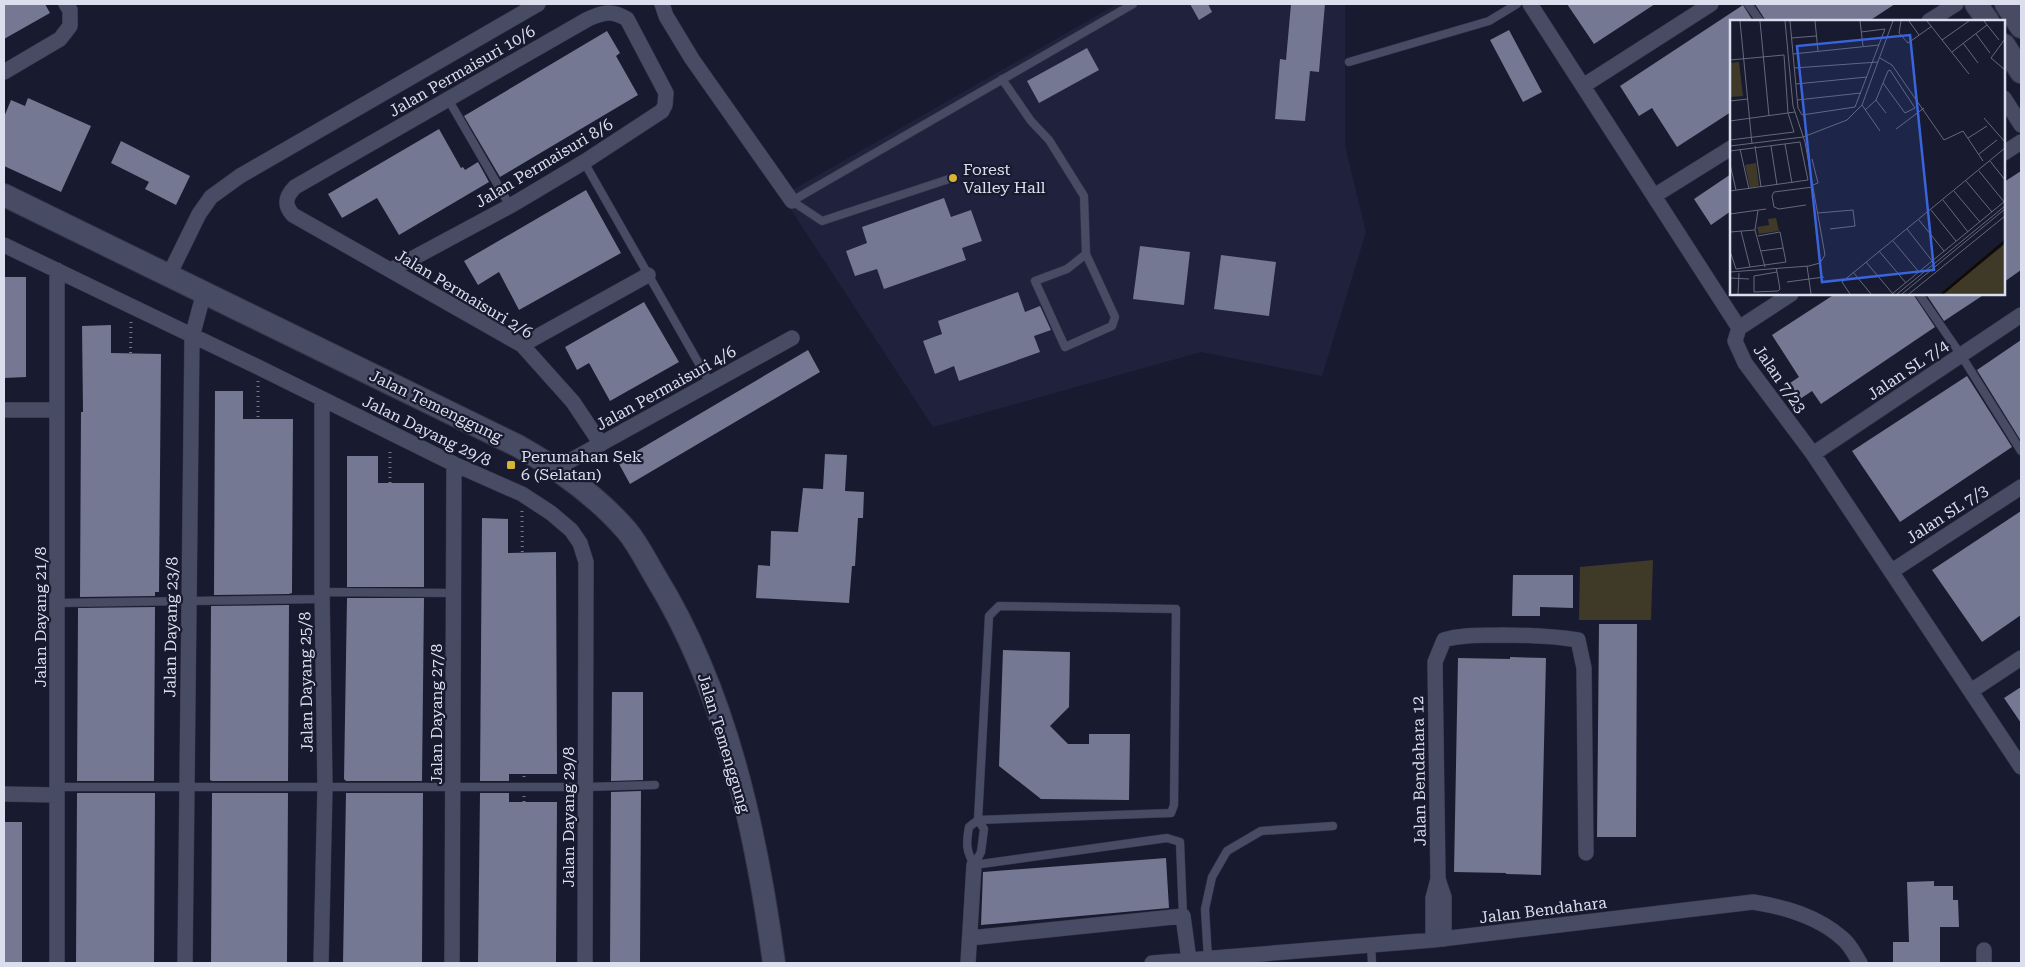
<svg xmlns="http://www.w3.org/2000/svg" width="2025" height="967" viewBox="0 0 2025 967" font-family="'Roboto Serif',serif">
  <rect width="100%" height="100%" fill="#181a2f"/>
  <path fill="#20223d" d="M1117,4H1345V146L1366,232L1322,376L1201,352L933,427L782,196Z"/>
  <path fill="#3f3928" d="M1653,560L1651,620H1579L1580,567Z"/>
  <path fill="#747892" d="M4,4H45L50,13L4,39Z
    M1190,4H1208L1212,12L1199,20Z
    M1291,4H1325L1319,72L1310,71L1305,121L1275,119L1280,59L1286,60Z
    M1567,4H1655L1594,44Z
    M1755,4H1895L1869,21H1766Z
    M1743,5L1753,21H1731V112L1677,147L1652,108L1639,116L1620,86Z
    M1509,30L1542,92L1523,102L1490,40Z
    M607,31L620,53L616,56L638,95L500,177L464,116Z
    M1087,48L1099,70L1039,103L1027,81Z
    M28,98L91,126L61,192L4,166V117L11,100L25,106Z
    M439,129L461,168L463,167L465,170L478,162L489,182L399,235L377,198L342,218L328,194Z
    M121,141L190,176L176,205L145,189L149,182L111,163Z
    M2021,171V270L2004,282V182Z
    M1731,174V211L1711,225L1694,199Z
    M586,190L621,253L519,310L499,272L478,285L464,261Z
    M944,198L951,217L971,210L982,241L962,248L966,260L884,289L877,269L855,276L846,251L867,243L862,227Z
    M1140,246L1190,252L1184,305L1133,299Z
    M1221,255L1276,262L1269,316L1214,309Z
    M4,277H26V377L4,378Z
    M1018,292L1025,312L1040,306L1051,330L1034,336L1040,352L959,381L954,366L935,374L923,341L942,334L938,321Z
    M1835,294H1913L1935,327L1821,404L1812,391L1800,399L1790,383L1799,377L1772,335Z
    M1926,294H1985L1944,321Z
    M644,302L679,362L610,401L589,363L577,370L565,347Z
    M111,325V353L161,354L159,592H155V596L80,597L81,412H83L82,326Z
    M2021,340V441L1977,370Z
    M808,350L820,372L630,484L618,462Z
    M1967,376L2012,447L1900,522L1852,451Z
    M215,391H243V419H293L292,593L289,594L214,595Z
    M825,454L847,455L845,491L864,492L863,518H858L855,566H852L849,603L756,598L758,565L770,566L771,531L798,532L803,488L823,489Z
    M347,456H378V483H424V587H347Z
    M2021,511V615L1982,642L1932,570Z
    M482,518L508,519V553L556,552L557,774H509V781H480Z
    M1513,575H1573V608L1540,607V616H1512Z
    M347,598H424L422,781H346L344,779Z
    M289,605L288,781H212L210,780L211,606Z
    M155,607L154,781H77L78,608Z
    M1599,624H1637L1636,837H1597Z
    M1003,650L1070,652L1069,707L1050,726L1068,744H1089V734H1130L1129,800L1041,799L999,766Z
    M1510,657L1546,658L1541,875L1506,874V873L1454,872L1458,658L1510,659Z
    M2021,687V723L2004,698Z
    M612,692H643V780L611,781Z
    M641,791L640,963H610L611,792Z
    M77,793H155L154,963H76Z
    M212,793H288L287,963H211Z
    M346,793H423L422,963H343Z
    M480,793H509V802H557L556,963H478Z
    M4,822H22V963H4Z
    M1166,858L1169,908L981,925L983,872Z
    M1934,881V886H1953V900H1958L1959,927H1940V963H1893V942H1909L1907,882Z"/>
  <g fill="none" stroke-linecap="round" stroke-linejoin="round">
    <g stroke="#333546" stroke-width="9">
      <path id="lane" d="M1748,4L1760,21
        M1349,62L1489,21L1517,4
        M1002,79L1031,121L1049,140L1084,196L1086,254L1115,317L1112,326L1065,347L1035,281L1067,269L1086,254
        M448,99L510,206
        M584,162L710,383
        M955,177L822,221L792,201L1133,4
        M1919,294L1961,355L2021,451
        M322,592L454,593
        M57,603L322,599
        M999,606L1176,609L1174,805L1171,813L978,820L989,616Z
        M57,787H585L655,785
        M978,820L984,829L981,852L974,865C966,850 966,844 969,827Z
        M974,865L1167,838L1180,842L1183,916
        M1371,945L1372,963
        M1208,959L1205,909L1212,877L1227,851L1261,831L1333,826"/>
    </g>
    <g stroke="#333546" stroke-width="16">
      <path id="street" d="M662,4L666,16L692,59L792,201
        M1530,4L1739,328L1735,341L1745,363L1813,454L2021,767
        M1929,21L1956,4
        M4,72L60,39L70,26V10L66,4
        M1583,86L1711,4
        M2004,98L2021,125
        M2004,153L2021,142
        M1654,196L1731,148
        M4,245L258,367L454,464L522,494L551,513L571,530L580,543L586,562L585,963
        M391,270L510,206L584,162L662,111L665,105L666,93L627,19C612,10 604,12 588,19L295,187C285,197 284,205 293,215L522,345L573,402L601,444
        M169,275L199,214L211,197L240,176L538,4
        M1739,328L1791,294
        M522,345L648,275
        M4,410H57
        M1813,454L2021,315
        M557,468L792,338
        M1892,571L2021,487
        M1971,691L2021,658
        M4,794L57,795
        M1438,879L1444,897V939
        M970,938L1183,916L1189,960
        M1433,940V898L1438,879L1435,662L1444,640C1463,634 1482,636 1502,635C1528,635 1553,636 1578,640L1584,668L1586,853
        M1984,950V963
        M57,963V270
        M185,963L192,337L204,292
        M321,963L325,787L322,592V399
        M452,963L454,464
        M968,963L974,865
        M1152,963L1433,940L1753,902C1785,907 1817,916 1842,938C1850,944 1855,955 1860,963"/>
    </g>
    <g stroke="#333546" stroke-width="24">
      <path id="secondary" d="M1976,4L1988,21
        M2006,4L2021,27
        M2004,45L2021,72
        M4,195L518,446C559,469 596,495 627,531C638,544 646,561 655,576C726,691 756,830 774,963"/>
    </g>
    <path stroke="#75788a" stroke-width="3" stroke-dasharray="1 4" stroke-linecap="butt" d="M258,381V590
      M522,511L524,778
      M390,583V449
      M127,593L131,321
      M258,609V778
      M126,778L127,611
      M389,778L390,601
      M524,796L525,963
      M124,963L126,796
      M256,963L258,796
      M388,963L389,796"/>
    <use href="#lane" stroke="#474b64" stroke-width="8"/>
    <use href="#street" stroke="#474b64" stroke-width="15"/>
    <use href="#secondary" stroke="#474b64" stroke-width="22"/>
  </g>
  <g fill="#d9b334" stroke="#181a2f" stroke-width="2">
    <circle cx="953" cy="178" r="5"/>
    <rect x="506" y="460" width="10" height="10" rx="2.5"/>
  </g>
  <g text-anchor="middle" dominant-baseline="central" stroke-width="4.5" stroke-linejoin="round" paint-order="stroke">
    <g font-size="16" fill="#dbdeed" stroke="#181a2f">
      <text transform="translate(462 71) rotate(-30)">Jalan Permaisuri 10/6</text>
      <text transform="translate(544 163) rotate(-31)">Jalan Permaisuri 8/6</text>
      <text transform="translate(464 294) rotate(31)">Jalan Permaisuri 2/6</text>
      <text transform="translate(1908 370) rotate(-34)">Jalan SL 7/4</text>
      <text transform="translate(1780 379) rotate(55)">Jalan 7/23</text>
      <text transform="translate(666 388) rotate(-29)">Jalan Permaisuri 4/6</text>
      <text transform="translate(436 406) rotate(26)">Jalan Temenggung</text>
      <text transform="translate(427 431) rotate(26)">Jalan Dayang 29/8</text>
      <text transform="translate(1947 514) rotate(-33)">Jalan SL 7/3</text>
      <text transform="translate(40 617) rotate(-90)">Jalan Dayang 21/8</text>
      <text transform="translate(171 627) rotate(-89)">Jalan Dayang 23/8</text>
      <text transform="translate(306 682) rotate(-91)">Jalan Dayang 25/8</text>
      <text transform="translate(436 714) rotate(-90)">Jalan Dayang 27/8</text>
      <text transform="translate(724 743) rotate(73)">Jalan Temenggung</text>
      <text transform="translate(1419 771) rotate(-91)">Jalan Bendahara 12</text>
      <text transform="translate(568 817) rotate(-90)">Jalan Dayang 29/8</text>
      <text transform="translate(1543 910) rotate(-7)">Jalan Bendahara</text>
    </g>
    <g font-size="16" fill="#dbdeed" stroke="#181a2f" text-anchor="start">
      <text x="963" y="169">Forest<tspan x="963" dy="18">Valley Hall</tspan></text>
      <text x="521" y="456">Perumahan Sek<tspan x="521" dy="18">6 (Selatan)</tspan></text>
    </g>
  </g>
  <g transform="translate(1730 20)">
    <rect width="275" height="275" fill="#181a2f"/>
    <path d="M9,42L13,76L0,77V43ZM26,143L29,166L20,168L15,145ZM46,198L49,211L29,214L27,207L39,205L38,199ZM275,224V274H213Z" fill="#3f3928"/>
    <path fill="none" stroke="#120a00" stroke-width="2.5" d="M212,274L275,221"/>
    <path fill="none" stroke="#66687b" stroke-width="1" d="M10,1L22,124M30,1L39,96M60,1L68,88L72,95L125,87L155,9M85,1L88,31M130,1L133,26M171,1L169,13L178,23L202,6M179,1L189,15M197,1L239,54M254,1L269,20M131,12L155,9M246,14L260,33M61,18L86,16M275,19L261,38L275,50M212,20L239,1M233,23L248,43M222,32L257,5M63,34L149,25M150,38L162,45L214,120L233,111L253,141M0,40L54,35M64,48L148,42M66,64L137,57M67,80L131,73M146,80L156,93M0,81L18,79M132,85L150,111M135,90L146,80L158,51L160,50L185,88L175,93L153,63M254,98L275,122M0,101L65,92M166,109L194,88M238,118L257,106M0,120L64,112L58,93L54,35M55,124L62,163M0,126L73,117L117,100L132,85L163,1M25,126L31,167M41,126L47,165M10,129L19,169M0,131L70,122L78,160L0,171M249,134L267,120M82,139L88,163L83,165M260,141L275,160M0,144L6,170M249,151L275,183M236,161L262,192M224,171L250,202M213,180L238,212M76,185L49,189L44,187L42,176L44,172L83,167M201,190L226,221M88,193L123,190L125,206L100,209M0,194L36,189M189,200L214,231M177,209L203,242M25,210L28,190M11,211L20,247M0,212L25,210L35,247M163,221L189,252M0,231L6,249L56,242L50,212L28,216M31,231L53,228M149,231L176,263M136,242L163,274M77,246L81,274M46,248L47,252L50,269L48,271L24,272V256L47,252M0,252L79,246L90,243L95,235L75,122L63,86L55,1M123,252L141,274M0,258L19,259M57,262L94,257M8,274L9,253M120,274L112,262L275,128M162,274L275,181M167,274L275,186M172,274L275,189M179,274L275,196"/>
    <path fill="#3a64db" fill-opacity="0.15" stroke="#3a64db" stroke-width="2.5" d="M180,15L204,250L92,262L67,26Z"/>
    <rect width="275" height="275" fill="none" stroke="#dbdeed" stroke-width="2.5"/>
  </g>
  <rect width="2025" height="967" fill="none" stroke="#dbdeed" stroke-width="10"/>
</svg>
